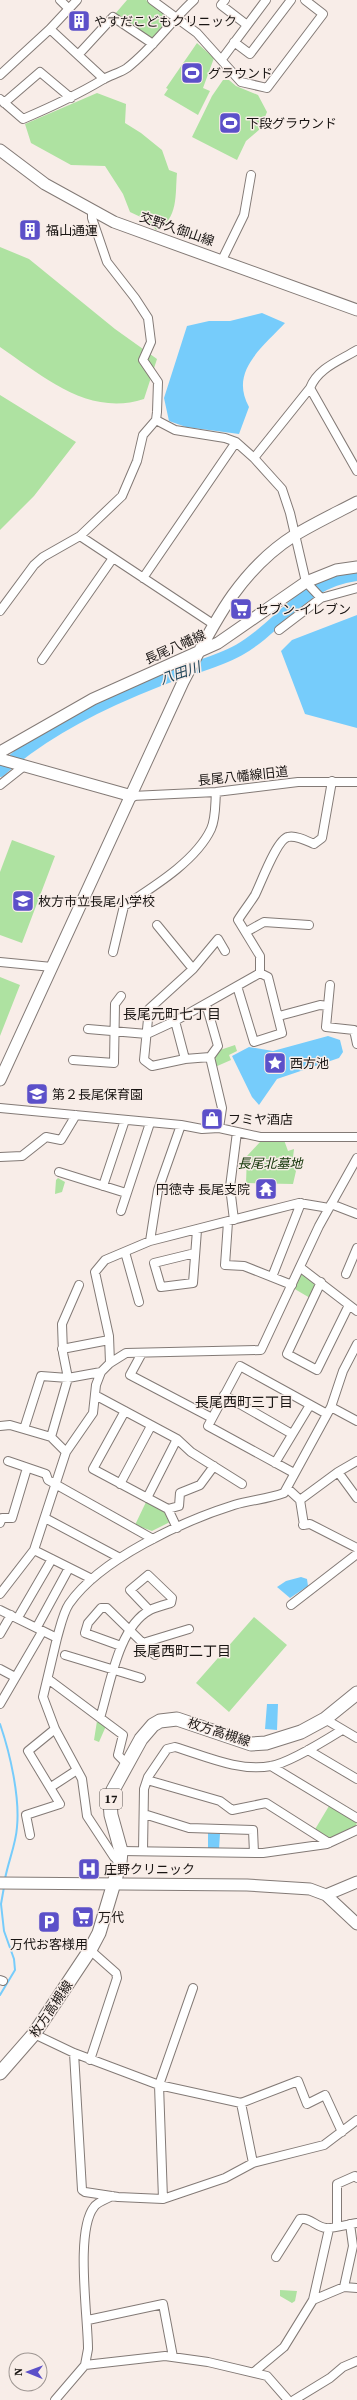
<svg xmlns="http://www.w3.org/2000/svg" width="357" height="2400" viewBox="0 0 357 2400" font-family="'Source Serif 4','Noto Sans JP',serif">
  <rect width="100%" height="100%" fill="#f8ede8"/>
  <path fill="#aee2a1" d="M127,0H146L164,14L166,21L151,41L115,14Z
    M197,43L214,58L203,88L210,91L198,115L164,95L168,89L166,88Z
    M223,80H229L236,86L258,95L267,112L260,129L246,141L237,160L192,137L212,96Z
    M97,93L126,104L125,123L141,133L162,150L169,170L177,173C175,194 179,219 156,230L147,220L130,212L123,194L105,166L71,165L31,143L25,124Z
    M0,247L29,259L115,329L157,359L144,399C89,417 44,377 0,347Z
    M0,395L76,442L34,496L0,530Z
    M12,840L55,856L22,943L0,935V872Z
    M0,977L20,985L0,1036Z
    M235,1045L237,1051L229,1055L231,1060L215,1067V1057L220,1050Z
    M284,1140L288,1151L294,1149L292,1166L296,1171L293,1184L246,1183L247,1156L260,1142Z
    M58,1178L65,1182L62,1192L55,1194L56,1180Z
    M301,1274L314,1281L315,1286L310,1298L293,1288Z
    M146,1502L165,1511L170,1522L152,1531L135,1525Z
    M254,1617L287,1645L229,1712L196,1683Z
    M97,1721L106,1726L99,1742L94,1740Z
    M329,1806L357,1822L356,1826L332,1839H328L314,1831Z
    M280,2290L297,2291L295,2301L292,2303L280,2296Z"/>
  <path fill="#76ccfb" d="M262,313L285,323C263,347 229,371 249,407L239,434L186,427L169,421L164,398L187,326L209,321H230Z
    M357,615V728L305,714L281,651L292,640Z
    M328,1036L340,1040L343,1052L339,1058L277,1079L259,1105L252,1097L232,1056L249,1047L273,1051Z
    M301,1577L307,1579L308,1586L290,1598L277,1587L286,1581Z
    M267,1704H278L277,1730L265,1729Z
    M208,1833L220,1834L219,1849H208Z"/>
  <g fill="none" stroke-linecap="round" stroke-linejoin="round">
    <path stroke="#76ccfb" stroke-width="2" d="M0,1724C10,1753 20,1797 17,1827C16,1844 8,1862 5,1879
      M0,1995L15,1970L14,1959L4,1931L1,1904L4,1887"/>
    <path stroke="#76ccfb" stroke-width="12" d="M0,771C45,730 104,702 160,680C186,669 214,664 239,650C283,625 301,582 357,575"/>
    <g stroke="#837a76" stroke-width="10">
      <path id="street" d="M60,0L69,9
        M152,0L197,33L241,82L267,88L323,14L305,0
        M225,0L221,5L247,25
        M50,29L104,79
        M234,42L250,54L291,0
        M78,55L113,17L153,44
        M222,59L266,0
        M0,75L50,29L77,0
        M0,99L23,119C51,107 77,95 102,80C110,75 120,73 127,68C153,48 170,22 194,0
        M4,103L40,72L71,98
        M222,260L244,215L251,175
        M310,388L357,471
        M156,420L175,430L225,438L236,442L254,458L282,489L290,513L306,582L321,598
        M254,458L310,388C318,368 339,361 357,350
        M80,536L213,624
        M143,578L236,442
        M0,611L34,565L43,557L80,536L122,496L137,461L143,435L156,420L157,412L158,382L143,360L151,342L148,318L135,298L107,262L92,218V212
        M279,630L321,598L357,588
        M42,660L113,558
        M0,785L24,766
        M132,796L216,792L298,782H357
        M157,925L193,969
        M246,932L264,922L309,925
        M113,952L124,906C153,887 196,861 211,829C216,818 215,804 216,792
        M0,962L52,967
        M260,973V956L238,920C243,912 250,903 255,895C261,883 277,839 288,837C296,835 307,841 314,844L322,838L332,781
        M330,985L326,1027L354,1030L357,1044
        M206,1004L218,1046L210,1057L222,1108L219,1128
        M279,1016L320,1005L328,1006
        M175,1021L185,1059
        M88,1029L147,1034L175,1021L260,973L268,977L282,1033L254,1042L237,986
        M210,1057L185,1059L152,1066L144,1060L149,1009L193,969L218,939L225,951
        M73,1060L114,1063L115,1004L121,996
        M0,1108L181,1125L202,1129L219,1128L260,1137H357
        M0,1157L22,1156L46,1137L61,1140L76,1115
        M59,1172L126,1193
        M103,1186L125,1120
        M331,1204L357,1214
        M121,1211L150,1123
        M234,1220L230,1187L237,1132
        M228,1222L225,1265L244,1266L292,1285
        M150,1241L158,1190L181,1125
        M125,1252L139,1302
        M195,1253L154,1263L161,1287L193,1283L197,1230
        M301,1268L357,1311
        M346,1274L357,1248
        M272,1277L301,1203
        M321,1282L287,1354L317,1370L349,1305
        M62,1349L109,1340
        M142,1353L130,1375L212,1418
        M110,1363L109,1336L95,1272L105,1260L150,1241L299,1203L329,1208
        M95,1395L177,1439L191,1452L242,1484
        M224,1395L292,1434
        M331,1407L357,1421
        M125,1411L93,1469L168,1509L177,1528
        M0,1426L10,1425L51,1437L66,1452
        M24,1429L41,1376L68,1378L101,1372
        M51,1437L68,1378L63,1353L62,1324L79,1285
        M8,1461L46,1474L48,1480L153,1539
        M275,1463L310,1405
        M338,1472L357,1498
        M294,1473L208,1426L240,1366L327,1414
        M120,1484L151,1426
        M287,1488L300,1500L304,1525
        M147,1498L177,1439
        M300,1500L338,1472L357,1461
        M168,1509L179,1506L180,1493L200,1485L214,1466
        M45,1518L120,1558
        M0,1523L2,1518H12L27,1468
        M303,1525L310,1524L357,1548
        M34,1550L92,1579
        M0,1594L34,1550L66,1452L93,1413L96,1385L101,1372L110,1363L126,1353L261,1350L319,1226L357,1158
        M291,1605L357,1554
        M0,1610L57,1638L43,1697L55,1729L82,1779L87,1816L114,1857L120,1863
        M20,1614L52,1559
        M38,1625L69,1568
        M0,1634L11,1615
        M57,1638C60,1628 63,1613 69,1604C100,1559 183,1521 234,1505C251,1500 268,1499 284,1493L331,1407L343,1371L357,1344
        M143,1643L189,1629
        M121,1646L85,1633L88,1623L101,1608H107L155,1655
        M65,1655L141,1678
        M0,1669L15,1677
        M48,1679L123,1735L118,1755L128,1765
        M0,1704L42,1632
        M100,1718C110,1686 118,1627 150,1610C156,1607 164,1605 171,1603L172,1598L148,1575L130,1590L149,1610
        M325,1719L357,1738
        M308,1750L357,1779
        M271,1766L357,1818
        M147,1780L220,1801L232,1810L266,1803L329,1843
        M51,1787L77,1770
        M144,1814L189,1828L253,1830L254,1853
        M30,1835L26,1815L60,1804L28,1751L55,1729
        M121,1851L263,1853L327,1844L357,1830
        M143,1851L144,1789L148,1777L167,1749L175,1747C205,1756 239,1772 271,1766C289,1763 326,1740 342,1730
        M90,1950L116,1973L117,1978L90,2060
        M0,1980L3,1981
        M34,2034L74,2053L159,2085L241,2103L298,2081L307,2104L325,2095L342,2132
        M74,2053L82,2190L85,2192L118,2197L163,2199L225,2178L253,2163L324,2145L357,2120
        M241,2103L253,2163
        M163,2199L159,2085L193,1988
        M337,2225V2184L355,2176L357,2178
        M276,2257L300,2219C310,2217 316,2227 326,2228C332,2229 349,2224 357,2223
        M344,2287L353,2246L350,2224
        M313,2300L344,2287L357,2288
        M88,2320L163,2304L173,2357
        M85,2365L165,2356L208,2362L267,2376L288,2400
        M254,2372L284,2347L313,2300L329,2229
        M55,2400L85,2365L88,2349C88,2317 75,2231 94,2207C97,2202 107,2199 112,2196
        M294,2400L330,2378L343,2367L357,2361"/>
    </g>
    <g stroke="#837a76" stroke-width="13">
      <path id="secondary" d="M0,150L45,184L114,222L357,310
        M0,752L93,699L218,643L306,582L336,570L357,567
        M0,759L132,796
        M0,1080L183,682C213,625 238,571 295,535C315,523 336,513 357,502
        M0,1883L247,1885L310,1889L326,1895L357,1924
        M326,1895L357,1882"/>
    </g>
    <g stroke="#837a76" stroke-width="15">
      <path id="primary" d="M0,2073L34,2034L90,1950L99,1933L120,1863L121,1851L111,1815L110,1803L113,1790L141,1739L153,1725L160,1721L177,1719L251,1744L266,1743L301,1732L325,1719L357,1693"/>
    </g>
    <use href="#street" stroke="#fff" stroke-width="8"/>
    <use href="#secondary" stroke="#fff" stroke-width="11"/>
    <use href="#primary" stroke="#fff" stroke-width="13"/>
  </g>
  <defs>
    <g id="building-square" transform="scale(1.15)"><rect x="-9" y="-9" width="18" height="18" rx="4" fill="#5c50c9" stroke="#f8ede8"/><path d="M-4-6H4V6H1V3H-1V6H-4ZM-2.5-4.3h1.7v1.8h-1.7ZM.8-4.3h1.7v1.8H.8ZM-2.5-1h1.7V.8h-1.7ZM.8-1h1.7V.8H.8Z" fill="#fff"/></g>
    <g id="stadium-square" transform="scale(1.15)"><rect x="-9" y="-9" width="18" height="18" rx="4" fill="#5c50c9" stroke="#f8ede8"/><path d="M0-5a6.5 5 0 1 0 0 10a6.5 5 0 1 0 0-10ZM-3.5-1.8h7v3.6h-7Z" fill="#fff"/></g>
    <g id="supermarket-square" transform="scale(1.15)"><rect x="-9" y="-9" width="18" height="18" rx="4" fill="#5c50c9" stroke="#f8ede8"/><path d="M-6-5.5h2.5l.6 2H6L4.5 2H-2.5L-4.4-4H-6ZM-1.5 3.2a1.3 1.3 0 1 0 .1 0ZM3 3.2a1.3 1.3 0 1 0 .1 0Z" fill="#fff"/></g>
    <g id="school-square" transform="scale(1.15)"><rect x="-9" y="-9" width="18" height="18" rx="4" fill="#5c50c9" stroke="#f8ede8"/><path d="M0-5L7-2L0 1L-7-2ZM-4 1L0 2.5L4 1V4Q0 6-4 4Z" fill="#fff"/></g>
    <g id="sight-square" transform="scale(1.15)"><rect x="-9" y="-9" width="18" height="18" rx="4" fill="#5c50c9" stroke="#f8ede8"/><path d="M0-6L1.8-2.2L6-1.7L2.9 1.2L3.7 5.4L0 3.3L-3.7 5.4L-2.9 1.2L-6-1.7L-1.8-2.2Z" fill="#fff"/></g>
    <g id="shop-square" transform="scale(1.15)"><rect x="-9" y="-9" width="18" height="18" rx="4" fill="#5c50c9" stroke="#f8ede8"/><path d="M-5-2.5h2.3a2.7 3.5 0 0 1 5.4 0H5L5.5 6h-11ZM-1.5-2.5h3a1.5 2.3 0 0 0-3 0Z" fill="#fff"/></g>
    <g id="temple-square" transform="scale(1.15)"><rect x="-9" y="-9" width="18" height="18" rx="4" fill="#5c50c9" stroke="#f8ede8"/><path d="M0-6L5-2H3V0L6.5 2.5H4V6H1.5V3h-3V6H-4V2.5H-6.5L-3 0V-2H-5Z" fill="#fff"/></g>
    <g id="hospital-square" transform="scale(1.15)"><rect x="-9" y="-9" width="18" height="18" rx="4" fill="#5c50c9" stroke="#f8ede8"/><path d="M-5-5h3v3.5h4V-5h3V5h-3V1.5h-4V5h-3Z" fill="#fff"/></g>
    <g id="parking-square" transform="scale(1.15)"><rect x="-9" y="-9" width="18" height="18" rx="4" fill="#5c50c9" stroke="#f8ede8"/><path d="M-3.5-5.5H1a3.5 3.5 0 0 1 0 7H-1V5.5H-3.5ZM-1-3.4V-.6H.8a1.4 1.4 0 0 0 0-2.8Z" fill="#fff"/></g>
  </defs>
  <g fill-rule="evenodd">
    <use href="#building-square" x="79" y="21"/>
    <use href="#stadium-square" x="192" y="73"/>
    <use href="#stadium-square" x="230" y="123"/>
    <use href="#building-square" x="30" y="230"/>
    <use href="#supermarket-square" x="241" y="609"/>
    <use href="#school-square" x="23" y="901"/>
    <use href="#sight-square" x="275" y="1063"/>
    <use href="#school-square" x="37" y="1094"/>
    <use href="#shop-square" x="212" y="1119"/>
    <use href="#temple-square" x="266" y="1189"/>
    <use href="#hospital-square" x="89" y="1869"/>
    <use href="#supermarket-square" x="83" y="1917"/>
    <use href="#parking-square" x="49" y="1922"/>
  </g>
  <g text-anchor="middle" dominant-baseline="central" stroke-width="3" stroke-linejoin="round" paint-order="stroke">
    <rect fill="#f8ede8" stroke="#5c5653" stroke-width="1" x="100" y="1789" width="22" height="20" rx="3"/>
    <g font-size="12" font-weight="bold" fill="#191513">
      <text x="111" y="1799">17</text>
    </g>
    <g font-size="13" fill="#191513" stroke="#f8ede8" text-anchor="start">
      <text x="94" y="21">やすだこどもクリニック</text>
      <text x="208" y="73">グラウンド</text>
      <text x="246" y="123">下段グラウンド</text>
      <text x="46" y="230">福山通運</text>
      <text x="256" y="609">セブン-イレブン</text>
      <text x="38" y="901">枚方市立長尾小学校</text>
      <text x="290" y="1063">西方池</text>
      <text x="52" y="1094">第２長尾保育園</text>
      <text x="228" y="1119">フミヤ酒店</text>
      <text x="250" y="1189" text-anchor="end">円徳寺 長尾支院</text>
      <text x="104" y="1869">庄野クリニック</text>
      <text x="98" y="1917">万代</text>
      <text x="49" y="1944" text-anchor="middle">万代お客様用</text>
    </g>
    <g font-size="13" fill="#191513" stroke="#f8ede8">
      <text transform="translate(177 229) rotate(19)">交野久御山線</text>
      <text transform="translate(175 647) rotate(-24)">長尾八幡線</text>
      <text transform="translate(243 776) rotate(-6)">長尾八幡線旧道</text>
      <text transform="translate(219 1732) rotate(18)">枚方高槻線</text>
      <text transform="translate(51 2009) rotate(-56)">枚方高槻線</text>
    </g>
    <g font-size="13" font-style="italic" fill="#103305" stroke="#f8ede8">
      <text x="270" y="1163">長尾北墓地</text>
    </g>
    <g font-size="14" font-style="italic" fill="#21465a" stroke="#f8ede8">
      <text transform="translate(180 673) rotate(-19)">八田川</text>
    </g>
    <g font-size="14" fill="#191513" stroke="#f8ede8">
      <text x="172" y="1014">長尾元町七丁目</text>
      <text x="244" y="1402">長尾西町三丁目</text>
      <text x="182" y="1651">長尾西町二丁目</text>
    </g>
  </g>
  <g transform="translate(28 2372) rotate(271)"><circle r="19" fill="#f8ede8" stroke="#9f9793"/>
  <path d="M0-3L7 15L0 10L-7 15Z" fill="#5c50c9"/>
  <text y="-6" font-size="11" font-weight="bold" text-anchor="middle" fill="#191513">N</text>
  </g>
</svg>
